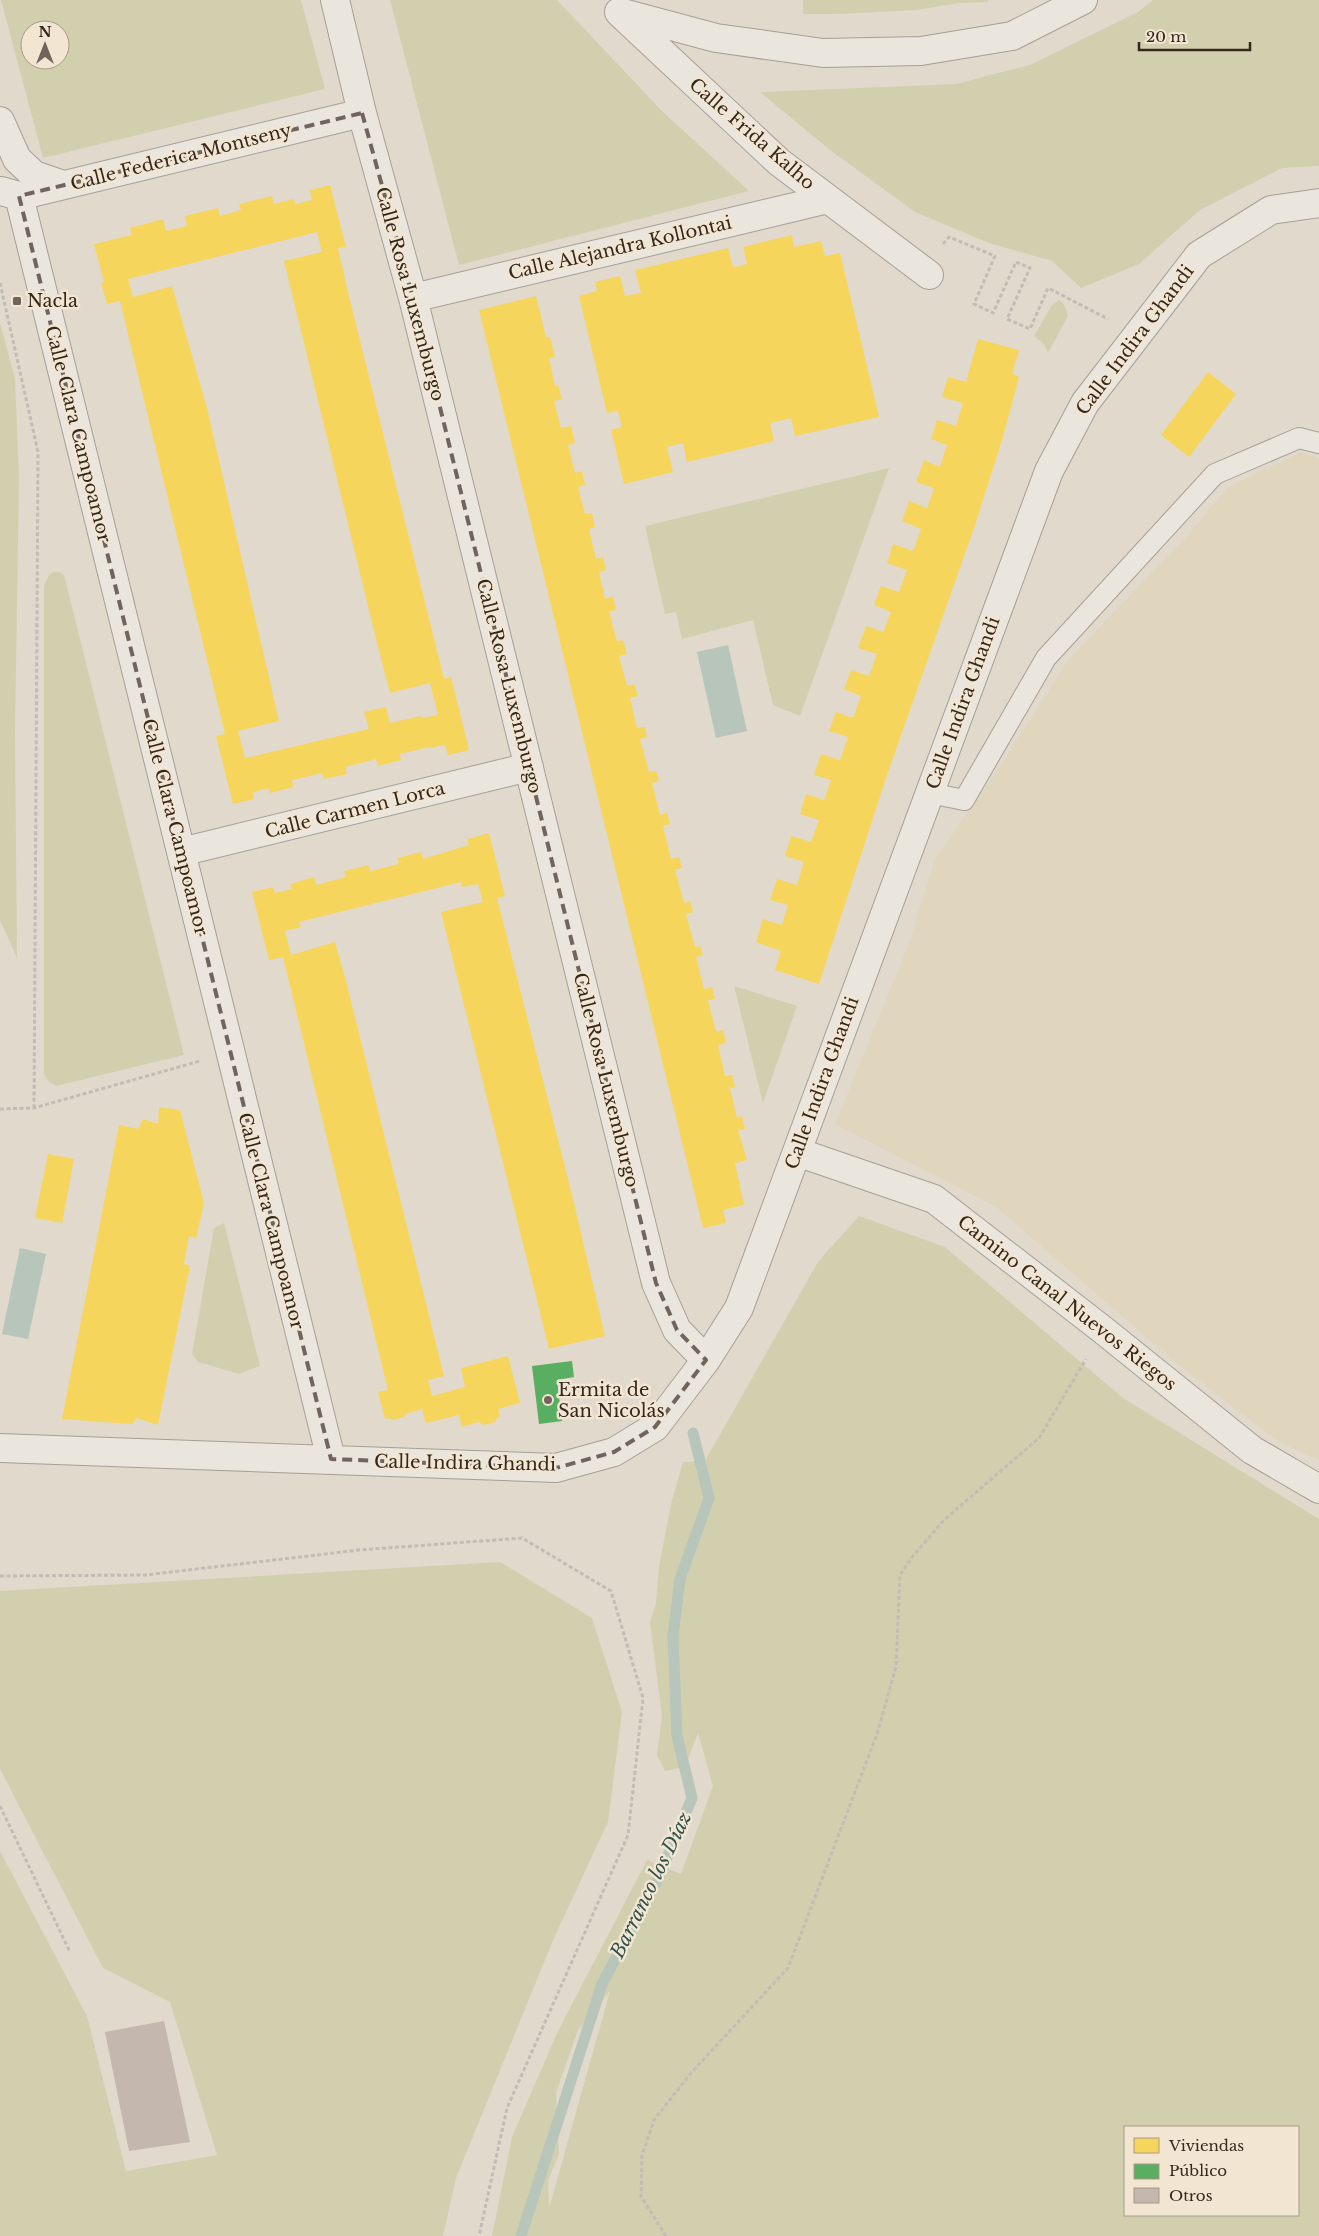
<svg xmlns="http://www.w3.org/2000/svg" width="1319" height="2236" viewBox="0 0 1319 2236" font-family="'Libre Baskerville',serif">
  <rect width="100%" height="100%" fill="#e1d9cc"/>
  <path fill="#e0d6be" d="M1301,452L1319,458V1460L1279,1442L1176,1363L996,1207L835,1124L908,946L935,859L995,774L1069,659L1188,535L1228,487Z"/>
  <path fill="#d2cfaf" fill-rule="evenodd" d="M1,0H301L325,89L43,158ZM30,30H60V60H30Z
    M390,0H557L662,111L749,191L459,265Z
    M803,0H988V2L959,3L916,10L838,14H803Z
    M1153,0H1319V166L1282,168L1200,210L1139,264L1081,288L1052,261L989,243L915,212L830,150L760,92L956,84L1030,65L1138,12Z
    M1059,300L1064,304L1068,316L1048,353L1044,344L1034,336L1052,305Z
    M0,323L15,379L19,479L15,733L17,958L0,920Z
    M889,468L800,716L773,705L753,620L682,639L676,612L665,614L645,526Z
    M53,572H59L64,575L184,1055L56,1086L49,1082L44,1074V586L49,575Z
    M734,986L797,1006L763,1103Z
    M859,1216L945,1247L1123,1398L1319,1519V2236H492L512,2137L558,2031L647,1860L681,1874L713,1786L698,1733L685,1767L665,1771L657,1755L662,1716L650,1622L656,1603L659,1566L672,1500L683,1462L705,1461L818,1262ZM610,1991L550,2205H549L548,2181L559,2154L556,2093L578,2030ZM1125,2127H1298V2215H1125Z
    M224,1223L260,1366L239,1374L198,1362L192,1354L214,1228Z
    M500,1562L592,1618L622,1712L608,1822L554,1938L456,2178L443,2236H0V1851L87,2016L126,2171L217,2155L170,2002L103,1968L0,1769V1591Z"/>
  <path fill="#b7c5bb" d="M728,645L747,731L716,738L697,652Z
    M20,1248L46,1254L28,1339L2,1334Z"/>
  <path fill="#f6d55c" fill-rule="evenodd" d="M330,185L346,247L338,248L347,288L444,679L451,677L469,750L448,755L445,745L429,748V747L400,754L401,760L378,766L376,759L345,767L347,774L324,779L322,773L292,780L293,787L270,793L269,788L253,792L254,799L233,804L216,736L225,734L120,301L107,304L101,283L104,282L94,244L132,235L130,228L163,219L166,231L187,226L185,216L218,208L220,216L241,210L239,204L272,196L274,204L294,199L295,204L312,200L310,190ZM317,232L322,252L284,261L377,643L390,693L430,683L438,715L422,718L421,716L390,723L386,707L364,712L369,729L245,758L238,731L279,721L207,408L172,286L133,297L128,279Z
    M792,235L794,247L821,241L825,256L840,253L879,417L795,436L791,418L770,423L774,441L687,462L683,443L667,447L673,472L624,484L611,430L622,427L618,411L607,413L579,296L597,291L595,282L620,276L625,296L641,293L635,270L728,248L733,267L740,266L747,264L743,247Z
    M536,296L546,337H550L555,357L549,358L555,386L558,385L562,399L554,401L561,428L571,426L575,443L568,445L575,473L582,471L585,485L578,487L585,514L592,513L595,527L589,529L596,559L603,557L606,570L599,572L605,599L613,597L616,610L609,611L617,642L623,640L627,654L619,656L627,686L634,684L638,696L630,698L637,728L645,727L647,737L640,739L649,772L656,771L659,781L652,783L660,815L667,813L670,824L663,826L671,859L679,857L682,868L675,870L684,903L690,901L693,912L686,914L695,947L700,946L703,955L696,957L704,989L712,987L715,999L708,1000L716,1032L723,1030L726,1043L718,1045L725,1076L732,1075L735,1087L730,1088L737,1118L742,1116L745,1129L738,1130L747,1160L735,1163L744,1205L723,1210L726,1223L703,1228L479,310Z
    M978,339L1019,350L1012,373L1019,377L1002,440L975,525L887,775L819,984L775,970L781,951L756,942L763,919L782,925L788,905L770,900L777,879L797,885L804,862L785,856L791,836L811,842L819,820L800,814L806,794L824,800L831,780L814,775L821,754L840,760L848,737L829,731L836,712L853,718L861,696L844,689L851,670L869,676L877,654L858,648L866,626L883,632L891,612L874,605L881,586L899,592L907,570L887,563L893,544L913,551L921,529L902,521L909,501L927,508L934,488L916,482L924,460L940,467L947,445L931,439L937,420L956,426L963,403L942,397L948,377L966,382Z
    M1208,372L1236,394L1189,457L1161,435Z
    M489,833L505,896L497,898L573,1199L605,1336L549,1349L441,912L483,902L478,884L462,887L461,882L299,922L301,927L285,931L291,955L335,942L346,981L444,1376L428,1380L432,1396L465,1387L461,1368L508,1356L520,1403L498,1409L500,1417L497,1418L495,1422L484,1425L479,1422L462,1427L459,1415L426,1423L422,1409L406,1414L404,1417L393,1420L389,1418L385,1419L378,1392L388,1390L302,1035L283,957L269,960L252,892L273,887L275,893L292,889L290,884L314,877L316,885L346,877L344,871L368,865L370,871L399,864L397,858L421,852L423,859L469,845L467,839Z
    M159,1107L180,1110L204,1203L196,1238L189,1236L184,1264L190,1266L158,1425L137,1418L132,1424L62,1419L119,1125L138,1129L143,1119L158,1124Z
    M48,1154L74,1159L62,1223L35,1218Z"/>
  <path fill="#5aae61" d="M572,1361L574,1377L557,1380L562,1421L539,1424L532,1366Z"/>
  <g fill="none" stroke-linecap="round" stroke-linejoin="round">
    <path stroke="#b7c5bb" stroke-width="11" d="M521,2236L602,1984L659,1877L692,1798L677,1736L673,1636L680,1579L709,1498L693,1433"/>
  </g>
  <path fill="#c4b7ad" d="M164,2021L190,2142L129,2151L105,2032Z"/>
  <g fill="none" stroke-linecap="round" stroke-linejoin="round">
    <g stroke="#a69f96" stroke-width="22">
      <path id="lane" d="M930,793L964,800L1046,658L1215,474L1299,438L1319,443"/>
    </g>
    <g stroke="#a69f96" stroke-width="30">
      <path id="street" d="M335,0L362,113L413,298L656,1283L677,1330L706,1360
        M619,12L716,38L823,53L921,51L1012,36L1083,0
        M621,14L779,162L929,275
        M0,121L17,159L34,175L63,185
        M1,191L19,196L362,113
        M19,196L331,1459
        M413,298L828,199
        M181,852L529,767
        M797,1152L934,1199L1103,1330L1252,1450L1319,1489
        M0,1448L556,1468L614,1452L655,1427L706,1360L739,1308L1049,471L1085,403L1199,255L1271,210L1319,203"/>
    </g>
    <path stroke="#c2bcb4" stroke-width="3" stroke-dasharray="4 2.5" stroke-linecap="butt" d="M943,244L949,237L995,256L974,304L993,313L1016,262L1030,268L1007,319L1030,329L1048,288L1108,319
      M0,283L38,452L34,1108
      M0,1109L34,1108L200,1061
      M0,1576L146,1575L359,1550L522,1538L611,1591L643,1698L628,1835L507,2108L479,2236
      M0,1806L70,1952
      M666,2236L641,2196L642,2155L654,2120L691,2073L788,1968L877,1734L896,1667L900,1575L913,1556L944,1520L1039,1438L1086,1359"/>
    <use href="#lane" stroke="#eae5dd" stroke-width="20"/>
    <use href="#street" stroke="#eae5dd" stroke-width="28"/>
  </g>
  <path fill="none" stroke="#71655b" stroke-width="4" stroke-dasharray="10 6" stroke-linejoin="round" d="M362,113L413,298L656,1283L677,1330L706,1360L655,1427L614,1452L556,1468L331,1459L19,196Z"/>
  <g fill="#71655b" stroke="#f2e6d2" stroke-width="2">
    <rect x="12" y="296" width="10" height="10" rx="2.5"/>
    <circle cx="548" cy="1400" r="5"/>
  </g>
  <g text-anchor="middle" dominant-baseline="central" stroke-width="5" stroke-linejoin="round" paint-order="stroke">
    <g font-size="18" fill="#34271e" stroke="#f2e6d2">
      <text transform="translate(752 134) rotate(41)">Calle Frida Kalho</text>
      <text transform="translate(181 157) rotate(-14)">Calle Federica Montseny</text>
      <text transform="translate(620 248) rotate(-13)">Calle Alejandra Kollontai</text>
      <text transform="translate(410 294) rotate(75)">Calle Rosa Luxemburgo</text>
      <text transform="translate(1135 340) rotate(-53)">Calle Indira Ghandi</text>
      <text transform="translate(78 434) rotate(76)">Calle Clara Campoamor</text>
      <text transform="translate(509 686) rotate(76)">Calle Rosa Luxemburgo</text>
      <text transform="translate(963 703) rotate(-70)">Calle Indira Ghandi</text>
      <text transform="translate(355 810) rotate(-14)">Calle Carmen Lorca</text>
      <text transform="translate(175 827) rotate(76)">Calle Clara Campoamor</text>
      <text transform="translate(606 1080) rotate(76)">Calle Rosa Luxemburgo</text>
      <text transform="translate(822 1083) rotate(-70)">Calle Indira Ghandi</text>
      <text transform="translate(271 1221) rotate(76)">Calle Clara Campoamor</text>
      <text transform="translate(1067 1303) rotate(38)">Camino Canal Nuevos Riegos</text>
      <text transform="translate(465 1463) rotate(1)">Calle Indira Ghandi</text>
    </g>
    <g font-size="18" fill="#34271e" stroke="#f2e6d2" text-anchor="start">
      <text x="27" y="301">Nacla</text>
      <text x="558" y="1390">Ermita de<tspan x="558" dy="21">San Nicolás</tspan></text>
    </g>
    <g font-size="19" font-style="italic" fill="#2f524d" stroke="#f2e6d2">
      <text transform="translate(651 1885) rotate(-64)">Barranco los Díaz</text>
    </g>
  </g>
  <rect x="1124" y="2126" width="175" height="90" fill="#f2e6d2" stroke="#a69a8a"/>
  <rect x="1134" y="2138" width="25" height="15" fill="#f6d55c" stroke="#a69a8a"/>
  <text x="1169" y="2151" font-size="15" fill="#34271e">Viviendas</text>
  <rect x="1134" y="2164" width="25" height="15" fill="#5aae61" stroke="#a69a8a"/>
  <text x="1169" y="2176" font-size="15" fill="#34271e">Público</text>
  <rect x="1134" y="2188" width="25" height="15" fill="#c4b7ad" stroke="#a69a8a"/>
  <text x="1169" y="2201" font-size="15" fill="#34271e">Otros</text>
  <g transform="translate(45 45)"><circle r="24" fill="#f2e6d2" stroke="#a69a8a"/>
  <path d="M0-4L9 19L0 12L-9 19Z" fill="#71655b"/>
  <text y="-8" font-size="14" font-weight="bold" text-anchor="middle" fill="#34271e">N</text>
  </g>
  <path d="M1139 42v8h111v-8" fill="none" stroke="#34271e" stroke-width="2.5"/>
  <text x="1146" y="42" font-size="15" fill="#34271e" stroke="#f2e6d2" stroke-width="4" paint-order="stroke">20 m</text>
</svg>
